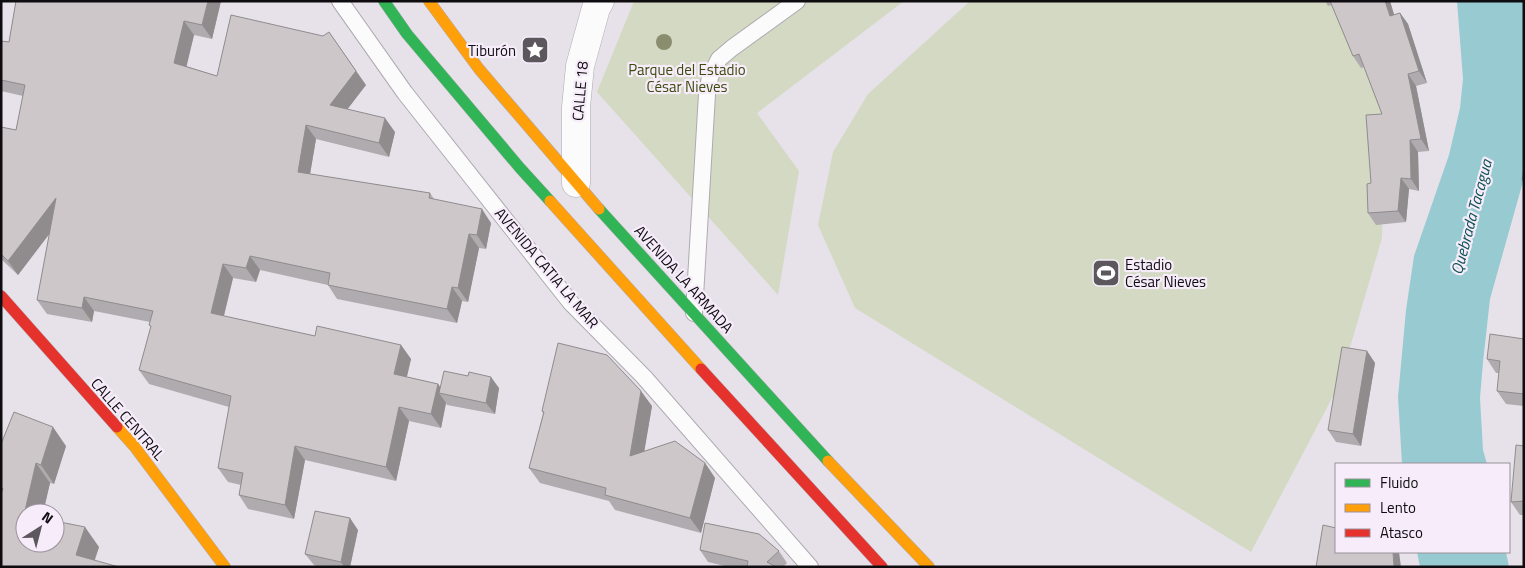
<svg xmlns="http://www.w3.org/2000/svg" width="1525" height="568" viewBox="0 0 1525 568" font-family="'Titillium Web',sans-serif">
  <rect width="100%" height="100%" fill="#e7e2ea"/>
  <path fill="#d3d9c2" d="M634,1H904L757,113L799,171L778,295L597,92Z
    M970,1H1357L1385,118L1382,238L1339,385L1251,552L855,308L818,225L833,152L868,94Z"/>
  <path fill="#97cbd1" d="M1457,1H1524V178L1490,299L1483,362L1480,398L1483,450L1487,464H1402L1398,397L1406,310L1414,256L1449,155L1460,108L1463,79Z
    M1417,552H1506L1509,567H1420Z"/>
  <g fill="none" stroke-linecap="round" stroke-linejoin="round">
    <g stroke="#aeaab1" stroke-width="18">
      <path id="lane" d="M340,1L405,93L571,303L644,377L810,567
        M694,313L707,94L710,77L719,59L732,48L797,1"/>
    </g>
    <g stroke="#aeaab1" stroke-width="29">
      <path id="street" d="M576,183V107L580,66L596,8L600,1"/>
    </g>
    <g stroke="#aeaab1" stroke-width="12">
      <path id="fast" d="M384,1L407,34L520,168L550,201
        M599,209L828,461"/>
    </g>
    <g stroke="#aeaab1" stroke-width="12">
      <path id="slow" d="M429,1L479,69L599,209
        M550,201L701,369
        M117,427L134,446L225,567
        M828,461L929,567"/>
    </g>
    <g stroke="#aeaab1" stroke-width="12">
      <path id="jam" d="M1,296L117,427
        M701,369L882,567"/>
    </g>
    <use href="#lane" stroke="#fbfbfc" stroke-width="16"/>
    <use href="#street" stroke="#fbfbfc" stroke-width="28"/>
    <use href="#fast" stroke="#30b455" stroke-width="11"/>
    <use href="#slow" stroke="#ff9f0a" stroke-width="11"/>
    <use href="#jam" stroke="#e5322d" stroke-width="11"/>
  </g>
  <circle fill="#8a8e6f" cx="664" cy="42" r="8"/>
  <path fill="#b0abae" d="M16,1H221L212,39L194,35L186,66L217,76L366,85L347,109L395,132L389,157L316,139L310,174L430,193L434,199L491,223L486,249L479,248L468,302L462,301L457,323L337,299L328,285L260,270L256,282L233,278L224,316L315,336L401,345L411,359L407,377L438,384L440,387L499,388L495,414L447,405L446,403L441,428L409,421L396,481L305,460L294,519L248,509L239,495L241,485L228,482L218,468L229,407L149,384L139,370L151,327L149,325L150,322L94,311L92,322L47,314L37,300L50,233L18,275L1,259V127L16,130L23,96L1,91V41L9,42Z
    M1325,1H1390L1394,15L1400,13L1408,24L1427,83L1416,86L1429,151L1418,152L1419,191L1409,189L1406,222L1376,225L1368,213L1371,183L1382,114L1364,67L1361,68L1353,56L1332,5L1328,6Z
    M1524,339V406L1506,404L1497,391L1499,373H1496L1487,359Z
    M1367,351L1375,363L1361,446L1336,442L1328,430Z
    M652,406L644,451L705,463L715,478L701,533L615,510L609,501L540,483L529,468L543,414L542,411Z
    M1,444L66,446L54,484L50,483L43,513H25L99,547L95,560L1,567Z
    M1524,446V515H1520L1511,502Z
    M358,530L350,567H319L314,565L305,554Z
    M700,550L779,551L787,563L783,567H729L708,562Z"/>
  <path fill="#908b8d" d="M208,1H221L212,39L202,25Z
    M1385,1H1390L1398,28L1390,16Z
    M1400,13L1408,24L1427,83L1419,71Z
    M184,21L194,35L184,77L174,63Z
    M329,32L366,85L340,119L330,105Z
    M1408,74L1416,86L1429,151L1421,139Z
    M385,118L395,132L389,157L379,143Z
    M306,125L316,139L308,186L298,172Z
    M1410,140L1418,152L1419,191L1411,179Z
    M1401,178L1409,189L1406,222L1398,211Z
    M56,198L66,212L18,275L8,261Z
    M482,209L491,223L486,249L477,235Z
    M469,234L479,248L468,302L458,288Z
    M250,256L260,270L256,282L246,268Z
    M223,264L233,278L221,327L211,313Z
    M452,287L462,301L457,323L447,309Z
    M84,297L94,311L92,322L82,308Z
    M401,345L411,359L404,388L394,374Z
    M1367,351L1375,363L1361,446L1353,434Z
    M491,377L499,388L495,414L486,403Z
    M438,384L445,394L439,393L446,403L441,428L431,414Z
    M641,391L652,406L641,471L630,456Z
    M399,407L409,421L396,481L386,467Z
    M53,427L66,446L54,484L41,465Z
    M295,446L305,460L294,519L285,505Z
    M36,463L50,483L43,513H25V516L24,515Z
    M705,463L715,478L701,533L690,518Z
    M350,518L358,530L350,567H344L341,562Z
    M85,527L99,547L92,567L76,555Z
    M1393,552H1399L1401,567H1394Z"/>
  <path fill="#cdc7ca" stroke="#908b8d" d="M16,1H208L202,25L184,21L174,63L217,76L231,15L323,36L329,32L356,71L330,105L385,118L379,143L306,125L298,172L430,193L429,198L482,209L477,235L469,234L458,288L452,287L447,309L328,285L330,273L250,256L246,268L223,264L211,313L315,336L317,326L401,345L394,374L438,384L431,414L399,407L386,467L295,446L285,505L239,495L243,473L218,468L231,396L139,370L151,326L149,325L153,311L84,297L82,308L37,300L56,198L8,261L1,254V127L16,130L25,85L1,80V41L9,42Z
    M1330,1H1385L1390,16L1400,13L1419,71L1408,74L1421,139L1410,140L1411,179L1401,178L1398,211L1368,213L1367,184L1371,183L1366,115L1382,114L1359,54L1353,56Z
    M1524,168V180H1522Z
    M1490,334L1524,339V394L1497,391L1500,361L1487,359Z
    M558,343L607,355L641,391L630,456L675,441L705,463L690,518L605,495L606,488L529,468L544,412L542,411Z
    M1342,347L1367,351L1353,434L1328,430Z
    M444,371L468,376L469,372L491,377L486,403L439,393Z
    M14,412L53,427L41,465L36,463L24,515H25V543H55V521L85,527L76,555L119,567H1V494L3,488L1,489V444Z
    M1516,445L1524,446V501L1511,502Z
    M315,511L350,518L341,562L305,554Z
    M705,523L759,534L779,551L767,562L776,567H747L748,561L700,550Z
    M1323,525L1336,528V552H1393L1394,567H1316Z"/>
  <defs>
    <g id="sight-square" transform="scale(1.4375)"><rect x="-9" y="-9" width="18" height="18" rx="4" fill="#5b575c" stroke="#f6ecfa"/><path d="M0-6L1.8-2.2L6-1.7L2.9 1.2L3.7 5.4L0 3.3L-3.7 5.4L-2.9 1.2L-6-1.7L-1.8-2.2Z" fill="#fff"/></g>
    <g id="stadium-square" transform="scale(1.4375)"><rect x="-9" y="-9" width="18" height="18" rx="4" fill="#5b575c" stroke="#f6ecfa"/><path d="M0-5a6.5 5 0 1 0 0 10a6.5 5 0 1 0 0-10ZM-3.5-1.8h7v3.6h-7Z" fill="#fff"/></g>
  </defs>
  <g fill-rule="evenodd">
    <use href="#sight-square" x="535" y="50"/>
    <use href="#stadium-square" x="1106" y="273"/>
  </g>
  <g text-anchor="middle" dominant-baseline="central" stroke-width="4.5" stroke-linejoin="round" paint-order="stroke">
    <g font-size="15" fill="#0f0c10" stroke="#f6ecfa" text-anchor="end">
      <text x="516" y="50">Tiburón</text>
      <text x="1125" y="264" text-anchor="start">Estadio<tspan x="1125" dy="17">César Nieves</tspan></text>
    </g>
    <g font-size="15" fill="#3d4a0b" stroke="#f6ecfa">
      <text x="687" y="69">Parque del Estadio<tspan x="687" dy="17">César Nieves</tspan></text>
    </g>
    <g font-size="15" fill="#0f0c10" stroke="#f6ecfa">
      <text transform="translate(580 91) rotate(-85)">CALLE 18</text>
      <text transform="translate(547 268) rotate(50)">AVENIDA CATIA LA MAR</text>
      <text transform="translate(684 279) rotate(48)">AVENIDA LA ARMADA</text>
      <text transform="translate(128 419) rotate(49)">CALLE CENTRAL</text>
    </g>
    <g font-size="16" font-style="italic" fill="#0d5255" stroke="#f6ecfa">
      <text transform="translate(1471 217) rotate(-75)">Quebrada Tacagua</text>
    </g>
  </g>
  <rect width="1525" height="568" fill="none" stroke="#0f0c10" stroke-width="5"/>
  <rect x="1335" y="463" width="175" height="90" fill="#f6ecfa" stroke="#9a929c"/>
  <rect x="1345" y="479" width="25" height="8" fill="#30b455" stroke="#9a929c"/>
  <text x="1380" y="488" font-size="15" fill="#0f0c10">Fluido</text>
  <rect x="1345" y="504" width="25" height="8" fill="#ff9f0a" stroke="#9a929c"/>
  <text x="1380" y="513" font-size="15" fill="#0f0c10">Lento</text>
  <rect x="1345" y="529" width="25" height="8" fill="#e5322d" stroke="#9a929c"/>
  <text x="1380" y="538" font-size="15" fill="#0f0c10">Atasco</text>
  <g transform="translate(40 528) rotate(36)"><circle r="24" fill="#f6ecfa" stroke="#9a929c"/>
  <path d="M0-4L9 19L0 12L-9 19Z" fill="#5b575c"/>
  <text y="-8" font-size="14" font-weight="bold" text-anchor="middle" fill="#0f0c10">N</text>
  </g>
</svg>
